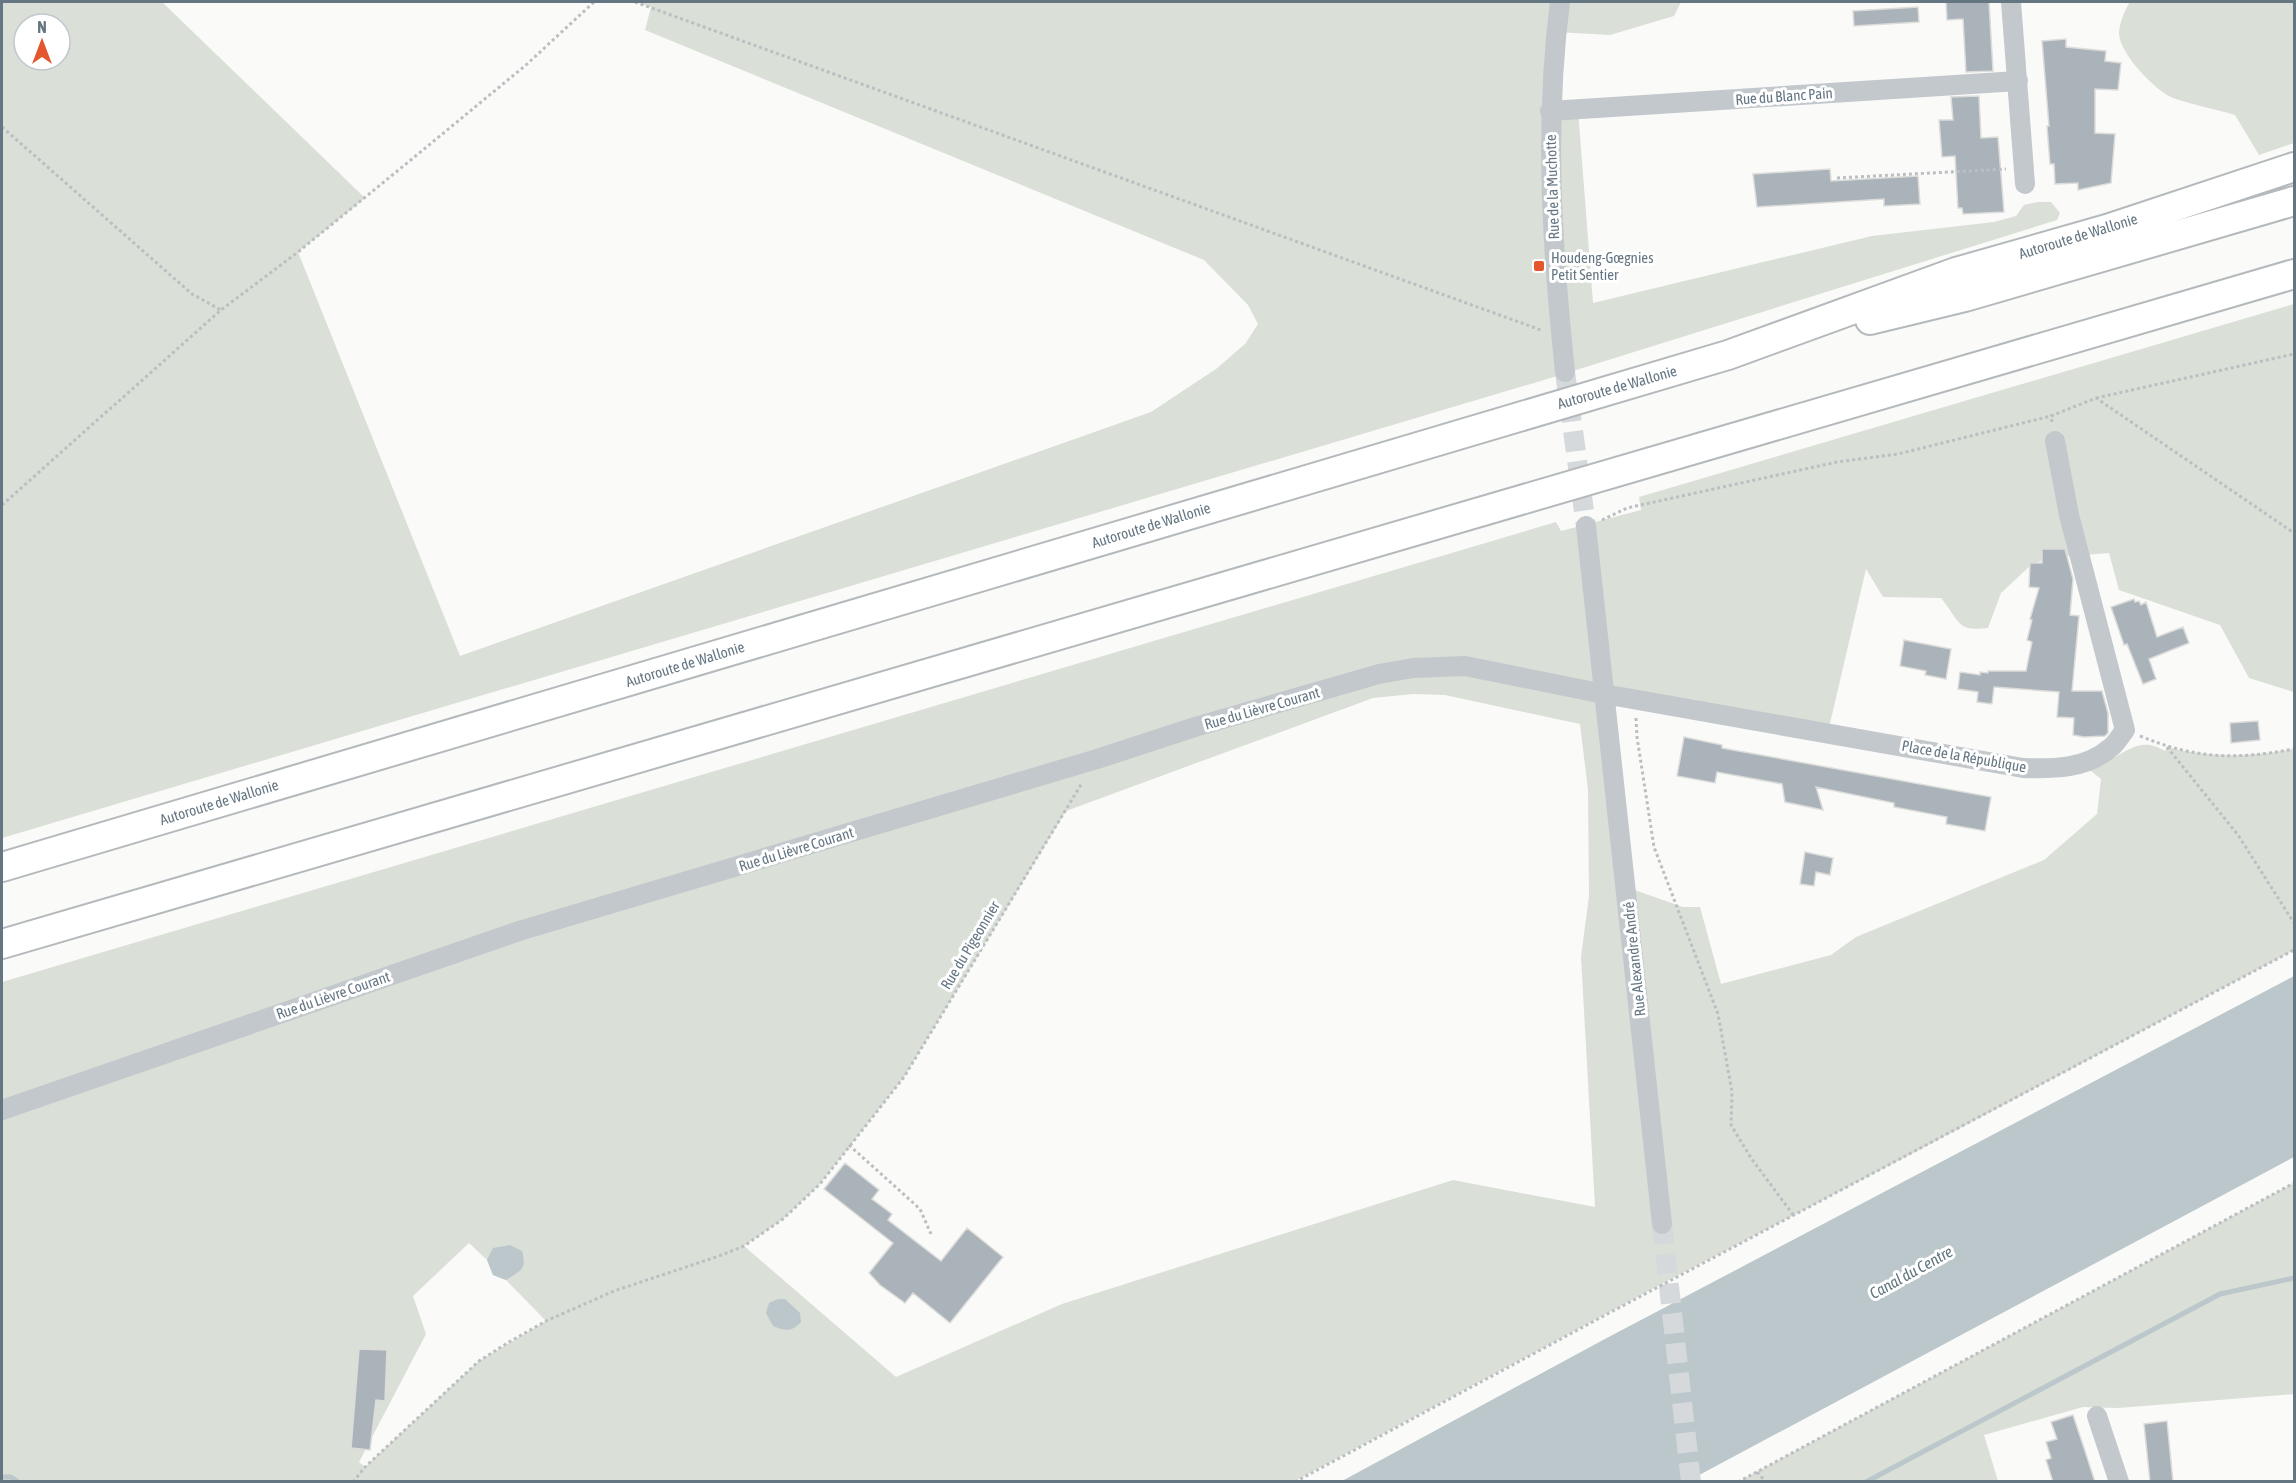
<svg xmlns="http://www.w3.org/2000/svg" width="2296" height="1483" viewBox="0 0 2296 1483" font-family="'Asap Condensed',sans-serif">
  <rect width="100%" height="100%" fill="#fafaf8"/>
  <path fill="#dadfd7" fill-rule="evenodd" d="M2,2H162L365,198L298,252L460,656L1151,412L1216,369L1245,344L1258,324L1248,305L1204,260L645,30L651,7L635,2H1681L1674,16L1610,35L1557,32L1550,111L1578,110L1593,303L1872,236L1994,222L2016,216L2024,205L2038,202H2051L2060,213L2057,220L1544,380L2,838ZM24,24H60V60H24Z
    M2130,2H2294V143L2259,155L2235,115C2215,109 2193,105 2173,98C2155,91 2118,52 2119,32C2120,22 2125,9 2130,2Z
    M2294,304V692L2249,678L2220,625L2119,590L2109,553L2047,558L2031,565L2001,593L1988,628C1956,632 1960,621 1941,598L1883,597L1866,569L1828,732L1605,694L1626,887L1683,907H1700L1721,984L1831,955L1856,937L2044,860L2097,814L2101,779L2081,763L2111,748L2115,757C2134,746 2145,739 2165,751L2167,747C2210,758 2251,757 2294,749V950L1919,1150L1667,1281L1295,1481L2,1482V982L1556,522L1561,531L1641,510L1639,497ZM1413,694L1445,695L1580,724L1588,790L1589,896L1581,957L1595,1207L1453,1180L1062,1304L896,1377L744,1246L783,1219L820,1184L904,1077L1066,811L1373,698ZM469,1243L487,1260L493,1275L506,1280L546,1321L479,1361L365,1467L359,1462L426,1334L413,1296Z
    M2294,1183V1394L2118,1408L2083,1407L1984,1435L1998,1481L1738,1482Z"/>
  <path fill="#bbc7cb" d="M2294,976V1157L1688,1481H1342L1603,1340Z
    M510,1245L522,1251C527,1270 521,1270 506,1280L493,1275L487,1260L493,1248Z
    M778,1299H785L800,1313L801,1322C792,1332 785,1331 773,1326L766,1313L769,1303Z"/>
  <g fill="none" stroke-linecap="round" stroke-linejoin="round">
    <path stroke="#bbc7cb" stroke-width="5" d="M2,1477H11L18,1482
      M1866,1482L2220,1294L2294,1278"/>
  </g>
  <path fill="#aab3b9" stroke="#dcdcda" stroke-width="1.5" d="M1946,2H1989L1993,71L1966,72L1963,19L1947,20Z
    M1918,7L1919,22L1854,26L1853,11Z
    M2066,39V47L2106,51L2105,61L2121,63L2118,90L2095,89V133L2115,134L2111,183L2078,190V183L2055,184L2054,164H2050L2047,126H2049L2042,41Z
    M1979,96L1981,138L1998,137L2004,212L1963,214L1962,208H1958L1955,156L1942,157L1939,120H1953L1951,97Z
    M1830,169L1831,181L1918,176L1920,204L1884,206V199L1757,207L1753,174Z
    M2042,549H2065L2073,579L2070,615L2079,616L2072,691H2102L2108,713V733L2105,736L2084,737L2073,735L2074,718L2057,717L2059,692L1994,687L1992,704L1977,702L1978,692L1958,689L1960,672L1980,675V672L1988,673V671H2026L2032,642L2027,640L2032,620L2030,619L2039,588L2029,587L2030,563H2042Z
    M2134,599L2135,602L2139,601L2141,605L2146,602L2157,637L2183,627L2189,643L2149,659L2156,679L2143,684L2127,644L2124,645L2111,607Z
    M1904,640L1951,649L1946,679L1925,675L1926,671L1900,666Z
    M2258,721L2260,740L2231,743L2230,723Z
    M1684,737L1722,745V748L1991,797L1985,831L1946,824L1947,817L1894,807V803L1816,787L1823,810L1785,802L1782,784L1717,772L1715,783L1677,776Z
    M1805,852L1833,858L1830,875L1816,872L1814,886L1800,884Z
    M845,1163L879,1190L872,1199L892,1214L888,1220L941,1261L967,1228L1003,1257L950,1323L913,1293L905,1303L880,1285L869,1273L893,1243L824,1189Z
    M359,1349L387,1350L385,1401L376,1400L370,1450L351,1448Z
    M2073,1415L2084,1448L2095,1482H2053L2046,1460L2051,1458L2046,1442L2057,1439L2051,1422Z
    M2167,1421L2173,1482H2150L2144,1424Z"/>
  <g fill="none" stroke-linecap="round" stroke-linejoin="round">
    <path stroke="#d5d9db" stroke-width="20" stroke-dasharray="20 10" stroke-linecap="butt" d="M1565,372L1586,526
      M1662,1224L1691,1482"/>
    <g stroke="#b4b9bd" stroke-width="32">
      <path id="highway" d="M1870,320L1965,297L2294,201
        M2,867L1728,355L1956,272L2107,229L2294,167
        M2,944L2294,274"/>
    </g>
    <path stroke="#bbbfc2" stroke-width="3" stroke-dasharray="3 3" stroke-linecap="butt" d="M635,2L1541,330
      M2,127L192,294L221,310
      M1837,178L2006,169
      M2096,398L2294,354
      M2052,422L2051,416L2096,398L2294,533
      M2,505L221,310L298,252L412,159L526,65L594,2
      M1602,520L1627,508L1837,462L1898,454L2051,416
      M1636,718L1637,737L1654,847L1718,1014L1732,1092L1731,1125L1751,1158L1794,1216
      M2140,736C2196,759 2235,760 2294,749
      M2167,747L2238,835L2294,923
      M849,1145L920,1209L931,1234
      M1757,1472L1766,1482
      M353,1482L365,1467L479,1361L509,1342L546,1321L614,1291L719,1256L744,1246L783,1219L820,1184L904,1077L1082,783
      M1295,1482L1611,1312L2294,950
      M1738,1482L2294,1183"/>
    <path stroke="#c3c8cc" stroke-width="20" d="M1560,2C1544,126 1552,248 1565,372
      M2011,2L2025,184
      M1550,111L2018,81
      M1586,526L1662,1224
      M2,1110L519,931L1097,759L1195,727L1379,674L1413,668L1465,666L1604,694L2023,768C2053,769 2086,769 2110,748C2116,744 2120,736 2125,730L2069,515L2055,441
      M2097,1416L2119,1482"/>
    <use href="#highway" stroke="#fff" stroke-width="28"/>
  </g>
  <rect fill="#e4572e" stroke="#fff" stroke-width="2" x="1533" y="260" width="12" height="12" rx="3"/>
  <g text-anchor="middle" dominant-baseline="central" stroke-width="6" stroke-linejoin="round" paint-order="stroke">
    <g font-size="15" fill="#657683" stroke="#fff">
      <text transform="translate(1784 96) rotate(-4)">Rue du Blanc Pain</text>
      <text transform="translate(1552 187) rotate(-92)">Rue de la Muchotte</text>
      <text transform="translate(2078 236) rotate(-17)">Autoroute de Wallonie</text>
      <text transform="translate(1617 387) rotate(-16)">Autoroute de Wallonie</text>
      <text transform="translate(1151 525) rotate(-17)">Autoroute de Wallonie</text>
      <text transform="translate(685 664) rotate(-17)">Autoroute de Wallonie</text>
      <text transform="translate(1262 708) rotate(-16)">Rue du Lièvre Courant</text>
      <text transform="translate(1964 756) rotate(10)">Place de la République</text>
      <text transform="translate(219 802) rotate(-17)">Autoroute de Wallonie</text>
      <text transform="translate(796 849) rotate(-17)">Rue du Lièvre Courant</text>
      <text transform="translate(970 945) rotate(-59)">Rue du Pigeonnier</text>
      <text transform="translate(1634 959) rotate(-96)">Rue Alexandre André</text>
      <text transform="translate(333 995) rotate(-19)">Rue du Lièvre Courant</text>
    </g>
    <g font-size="15" fill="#657683" stroke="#fff" text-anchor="start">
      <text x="1551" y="257">Houdeng-Gœgnies<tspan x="1551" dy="17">Petit Sentier</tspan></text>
    </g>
    <g font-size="16" font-style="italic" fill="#60757c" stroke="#fff">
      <text transform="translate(1911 1272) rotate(-29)">Canal du Centre</text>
    </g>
  </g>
  <rect width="2296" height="1483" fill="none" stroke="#657683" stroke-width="6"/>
  <g transform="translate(42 42)"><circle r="28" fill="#ffffff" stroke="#c1c8cd" stroke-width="1.5"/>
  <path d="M0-4.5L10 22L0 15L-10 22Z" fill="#e4572e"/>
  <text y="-9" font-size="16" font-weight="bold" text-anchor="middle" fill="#657683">N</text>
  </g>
</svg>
